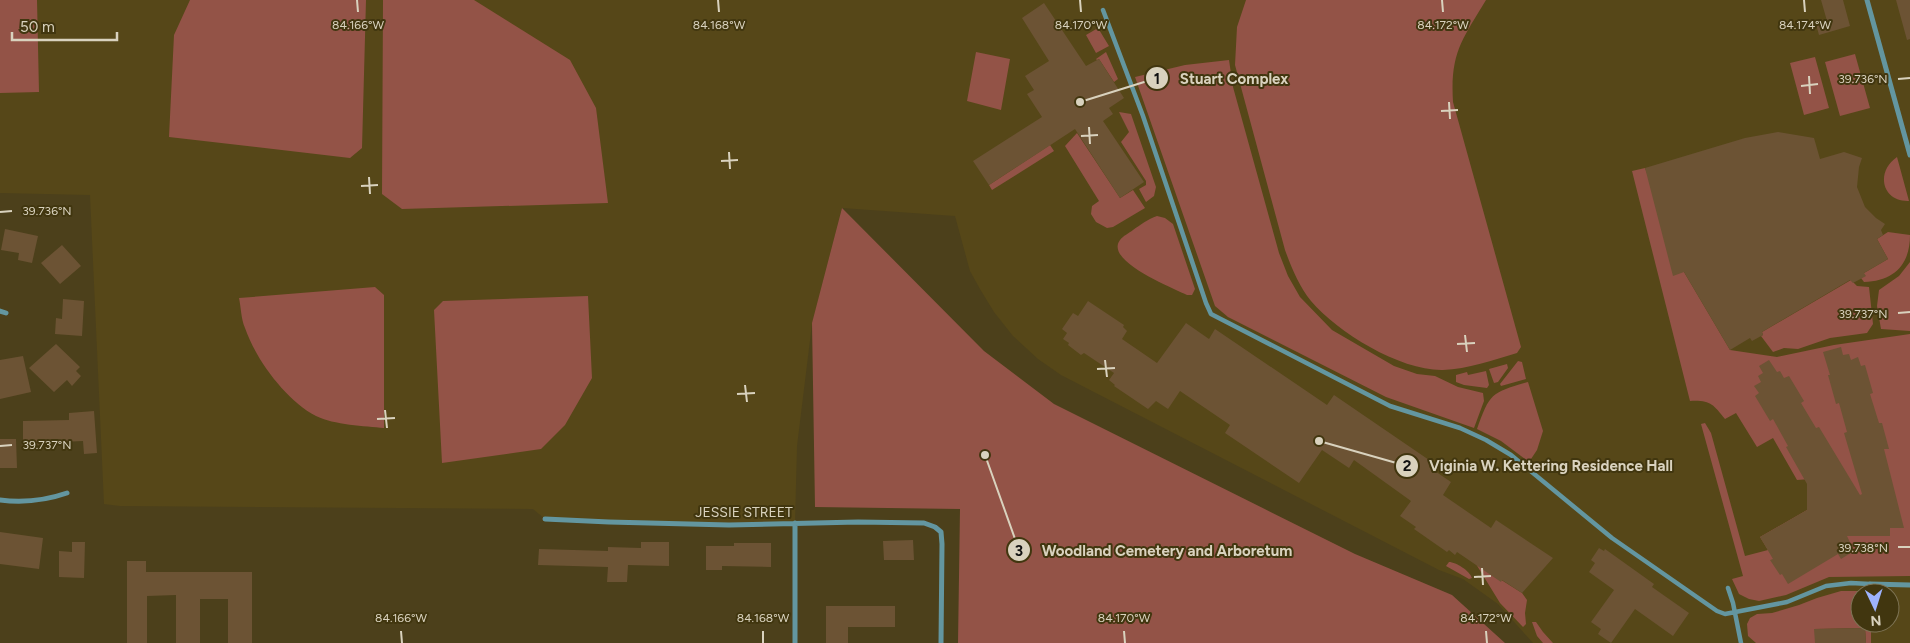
<svg xmlns="http://www.w3.org/2000/svg" width="1910" height="643" viewBox="0 0 1910 643" font-family="Figtree,sans-serif">
  <rect width="100%" height="100%" fill="#4c401b"/>
  <path fill="#564718" fill-rule="evenodd" d="M0,0H1910V643H1533L1498,604L1463,579L1439,570L1061,375L1038,359L1013,336L994,312L980,289L970,271L955,216L842,208L812,324L797,446L795,523L729,525L545,519L533,509L120,506L104,504L90,195L0,193ZM1860,593H1890V623H1860Z"/>
  <path fill="#935347" d="M0,0H37L39,92L0,93Z
    M190,0H366L362,148L350,158L169,137L174,35Z
    M383,0H474L570,60L596,108L608,203L402,209L382,194Z
    M1246,0H1486C1462,40 1450,53 1453,102L1521,347L1517,353C1493,360 1468,369 1443,370C1401,371 1338,333 1311,301C1299,286 1292,269 1285,250L1235,65L1237,27Z
    M1098,28L1109,46L1096,53L1086,35Z
    M976,52L1010,59L1001,110L967,101Z
    M1106,52L1118,79L1114,82L1099,59L1097,60L1096,59Z
    M1855,54L1870,108L1840,116L1825,62Z
    M1815,57L1829,108L1804,115L1790,63Z
    M1229,60L1233,87L1279,253L1288,276L1300,297L1332,330L1394,366L1417,374L1435,376L1458,387L1483,393L1484,401L1474,428L1386,397L1228,317L1215,306L1135,77L1185,65Z
    M1119,112L1131,114L1156,187L1154,196L1146,202L1139,189L1146,185V181L1121,142L1129,132Z
    M1077,133L1120,198L1133,190L1145,208L1113,227L1107,228L1096,222L1091,214L1092,206L1099,201L1065,146Z
    M1050,145L1054,151L992,190L989,185Z
    M1897,157L1909,201C1882,202 1875,172 1897,157Z
    M1645,168L1684,272L1730,350L1777,357L1834,345L1910,334V576L1829,577L1786,595L1759,601L1749,599L1739,594L1732,579L1743,576L1701,424L1705,423L1711,433L1745,556L1768,550L1760,537L1807,510V487L1810,479L1797,480L1773,438L1757,447L1736,413L1725,419C1713,404 1710,400 1690,401L1632,171Z
    M842,208L984,351L1054,404L1355,554L1452,595L1505,643H958L960,509L815,507L812,323Z
    M1157,216L1165,218L1173,224L1195,289L1192,295H1187C1173,288 1104,261 1120,240C1123,236 1129,233 1133,230C1140,225 1148,219 1157,216Z
    M1888,232L1910,235C1910,265 1894,281 1864,282L1861,278L1864,273L1888,259L1877,239Z
    M1910,262V331L1881,329L1877,306L1879,290L1899,276Z
    M1851,280L1857,286L1869,287L1873,324L1867,333L1830,338L1798,349L1784,348L1773,352L1761,336L1763,335L1762,332Z
    M375,287L384,295V428C365,426 334,425 316,416C286,400 256,360 245,328C241,319 241,307 239,298Z
    M588,296L592,378L565,425L541,449L442,463L434,310L443,301Z
    M1518,361L1522,362L1526,379L1501,386L1500,384Z
    M1507,364L1508,368L1498,382L1494,383L1489,369Z
    M1486,371L1489,385L1487,388L1464,385L1456,382V375L1467,372L1468,375Z
    M1528,382L1543,431L1537,450L1529,462L1501,441L1477,429C1490,393 1491,393 1528,382Z
    M1449,562C1456,562 1470,571 1472,578L1469,579L1446,566Z
    M1476,564L1522,593L1527,600L1525,613L1526,624L1523,627L1500,603Z
    M1841,591H1865L1869,593H1860V623H1871V643H1866L1865,628L1815,629V643H1756L1748,636L1747,624L1750,618L1757,614L1772,613L1799,605L1817,598Z
    M1532,622H1536L1543,632L1553,643H1543L1537,636Z"/>
  <path fill="#6c5334" d="M1821,0H1843L1850,26L1819,35L1816,24L1827,21Z
    M1896,0H1910V39L1907,40Z
    M1044,3L1086,66L1099,59L1124,98L1109,108L1113,114L1103,121L1144,182L1120,198L1075,129L989,185L973,161L1042,117L1027,94L1034,90L1025,76L1049,61L1022,18Z
    M1778,132L1814,138L1820,159L1844,152L1862,158L1859,167L1857,187L1865,207L1876,218L1885,224L1881,230L1883,235L1877,239L1888,259L1864,273L1866,276L1853,283L1850,280L1762,332L1763,335L1752,341L1750,338L1730,350L1684,272L1673,276L1645,168L1745,138Z
    M5,229L38,236L32,263L18,260L19,253L1,250Z
    M62,245L81,266L60,284L41,263Z
    M63,299L84,301L82,336L55,334L56,318L62,319Z
    M1088,301L1124,325L1123,327L1127,331L1122,339L1157,363L1186,323L1209,339L1215,329L1327,405L1334,395L1432,462L1429,467L1451,482L1443,495L1491,528L1496,520L1553,558L1522,593L1502,580L1501,582L1457,552L1455,555L1449,550L1447,552L1414,529L1416,527L1400,516L1411,501L1354,460L1349,468L1322,450L1299,483L1225,433L1230,425L1180,391L1168,409L1156,401L1148,409L1114,386L1115,385L1109,380L1114,373L1084,353L1081,355L1068,345L1069,343L1063,339L1067,333L1062,329L1073,313L1078,316Z
    M56,344L80,367L76,371L81,376L72,386L67,380L54,392L29,368Z
    M1841,347L1843,355L1849,354L1851,360L1858,357L1861,366L1865,365L1873,393L1870,394L1879,423H1882L1889,449H1884L1904,528H1890V536H1847L1854,551L1841,559L1838,554L1788,584L1782,574L1780,575L1770,560L1773,559L1760,537L1807,510V484L1786,447L1788,446L1773,419L1770,421L1755,396L1759,393L1754,386L1761,382L1758,376L1763,373L1759,366L1769,360L1777,372L1780,371L1784,378L1789,376L1804,401L1801,403L1816,428L1819,427L1860,495L1862,494L1844,433L1847,432L1839,403L1836,404L1828,375H1830L1823,352Z
    M23,356L31,392L0,399V360Z
    M94,411L97,453L84,454L83,441L60,442V444L23,445V421L69,420V413Z
    M0,439H16L17,468H0Z
    M0,532L43,538L39,569L0,564Z
    M913,540L914,560H884L883,541Z
    M72,542H85L84,578L59,577V551L72,552Z
    M641,542H669V566L628,565L627,582H607L608,567L538,565L539,549L608,551V547L641,548Z
    M734,543H771V567L722,566V570H706V546H734Z
    M1599,548L1604,551L1605,549L1654,584L1652,587L1689,613L1673,636L1635,609L1611,643L1598,634L1601,629L1591,622L1614,590L1589,572L1595,563L1591,560Z
    M127,561H146V572H252V643H228V599H200V643H176V595L147,596V643H127Z
    M826,606H895V627H848V643H826Z
    M1865,628L1866,643H1815L1814,629Z"/>
  <g fill="none" stroke-linecap="round" stroke-linejoin="round">
    <path stroke="#6396a0" stroke-width="4.5" d="M1103,10L1143,116L1206,303L1211,314L1390,406L1460,428L1486,440L1511,455L1612,538L1717,611L1725,614L1787,602L1826,586L1851,583L1870,584
      M1728,588L1733,603L1741,643"/>
    <path stroke="#6396a0" stroke-width="5" d="M1867,0L1910,155
      M0,311L6,313
      M0,500C24,503 44,501 67,493
      M545,519L609,522L729,525L858,522L924,523L935,527L941,532L942,544L941,643
      M795,523V643
      M1870,584L1910,585"/>
  </g>
  <path fill="none" stroke="#d9d2be" stroke-width="2" d="M357,0L358,12M718,0L719,12M1080,0L1081,12M1442,0L1443,12M1804,0L1805,12M1809,76L1810,94M1898,79L1910,78M1801,86L1818,84M1449,102L1450,119M1441,111L1458,110M1089,127L1090,144M1081,136L1098,135M729,152L730,169M721,161L738,160M369,177L370,194M361,186L378,185M0,212L12,211M1898,313L1910,312M1465,335L1467,352M1457,344L1475,343M1105,360L1107,377M1097,369L1115,368M745,385L747,402M737,394L755,393M385,410L387,428M377,419L395,418M0,446L12,445M1898,547H1910M1482,568L1483,585M1474,577L1491,576M401,631L402,643M763,631V643M1124,631L1125,643M1486,631L1487,643"/>
  <g text-anchor="middle" dominant-baseline="central" stroke-width="4" stroke-linejoin="round" paint-order="stroke">
    <g font-size="14" fill="#d9d2be" stroke="#41360f">
      <text x="744" y="512">JESSIE STREET</text>
    </g>
  </g>
  <g font-size="12" text-anchor="middle" fill="#d9d2be" stroke="#41360f" stroke-width="4" stroke-linejoin="round" paint-order="stroke">
    <text x="358" y="29">84.166°W</text>
    <text x="719" y="29">84.168°W</text>
    <text x="1081" y="29">84.170°W</text>
    <text x="1443" y="29">84.172°W</text>
    <text x="1805" y="29">84.174°W</text>
    <text x="1863" y="83">39.736°N</text>
    <text x="47" y="215">39.736°N</text>
    <text x="1863" y="318">39.737°N</text>
    <text x="47" y="449">39.737°N</text>
    <text x="1863" y="552">39.738°N</text>
    <text x="401" y="622">84.166°W</text>
    <text x="763" y="622">84.168°W</text>
    <text x="1124" y="622">84.170°W</text>
    <text x="1486" y="622">84.172°W</text>
  </g>
  <path fill="none" stroke="#d9d2be" stroke-width="2" d="M1080 102L1157 78M1319 441L1407 466M985 455L1019 550"/>
  <g fill="#d9d2be" stroke="#41360f" stroke-width="2">
    <circle cx="1080" cy="102" r="5"/>
    <circle cx="1319" cy="441" r="5"/>
    <circle cx="985" cy="455" r="5"/>
    <circle cx="1157" cy="78" r="12"/>
    <circle cx="1407" cy="466" r="12"/>
    <circle cx="1019" cy="550" r="12"/>
  </g>
  <g font-size="15" text-anchor="middle" font-weight="bold" fill="#111">
    <text x="1157" y="84">1</text>
    <text x="1407" y="471">2</text>
    <text x="1019" y="556">3</text>
  </g>
  <g font-size="15" text-anchor="middle" font-weight="bold" fill="#d9d2be" stroke="#41360f" stroke-width="4" stroke-linejoin="round" paint-order="stroke">
    <text x="1234" y="84">Stuart Complex</text>
    <text x="1551" y="471">Viginia W. Kettering Residence Hall</text>
    <text x="1167" y="556">Woodland Cemetery and Arboretum</text>
  </g>
  <g transform="translate(1875 608) rotate(176)"><circle r="24" fill="#41360f" stroke="#7e7455"/>
  <path d="M0-4L9 19L0 12L-9 19Z" fill="#9eb3fd"/>
  <text y="-8" font-size="14" font-weight="bold" text-anchor="middle" fill="#d9d2be">N</text>
  </g>
  <path d="M12 32v8h105v-8" fill="none" stroke="#d9d2be" stroke-width="2.5"/>
  <text x="20" y="32" font-size="15" fill="#d9d2be" stroke="#41360f" stroke-width="4" paint-order="stroke">50 m</text>
</svg>
